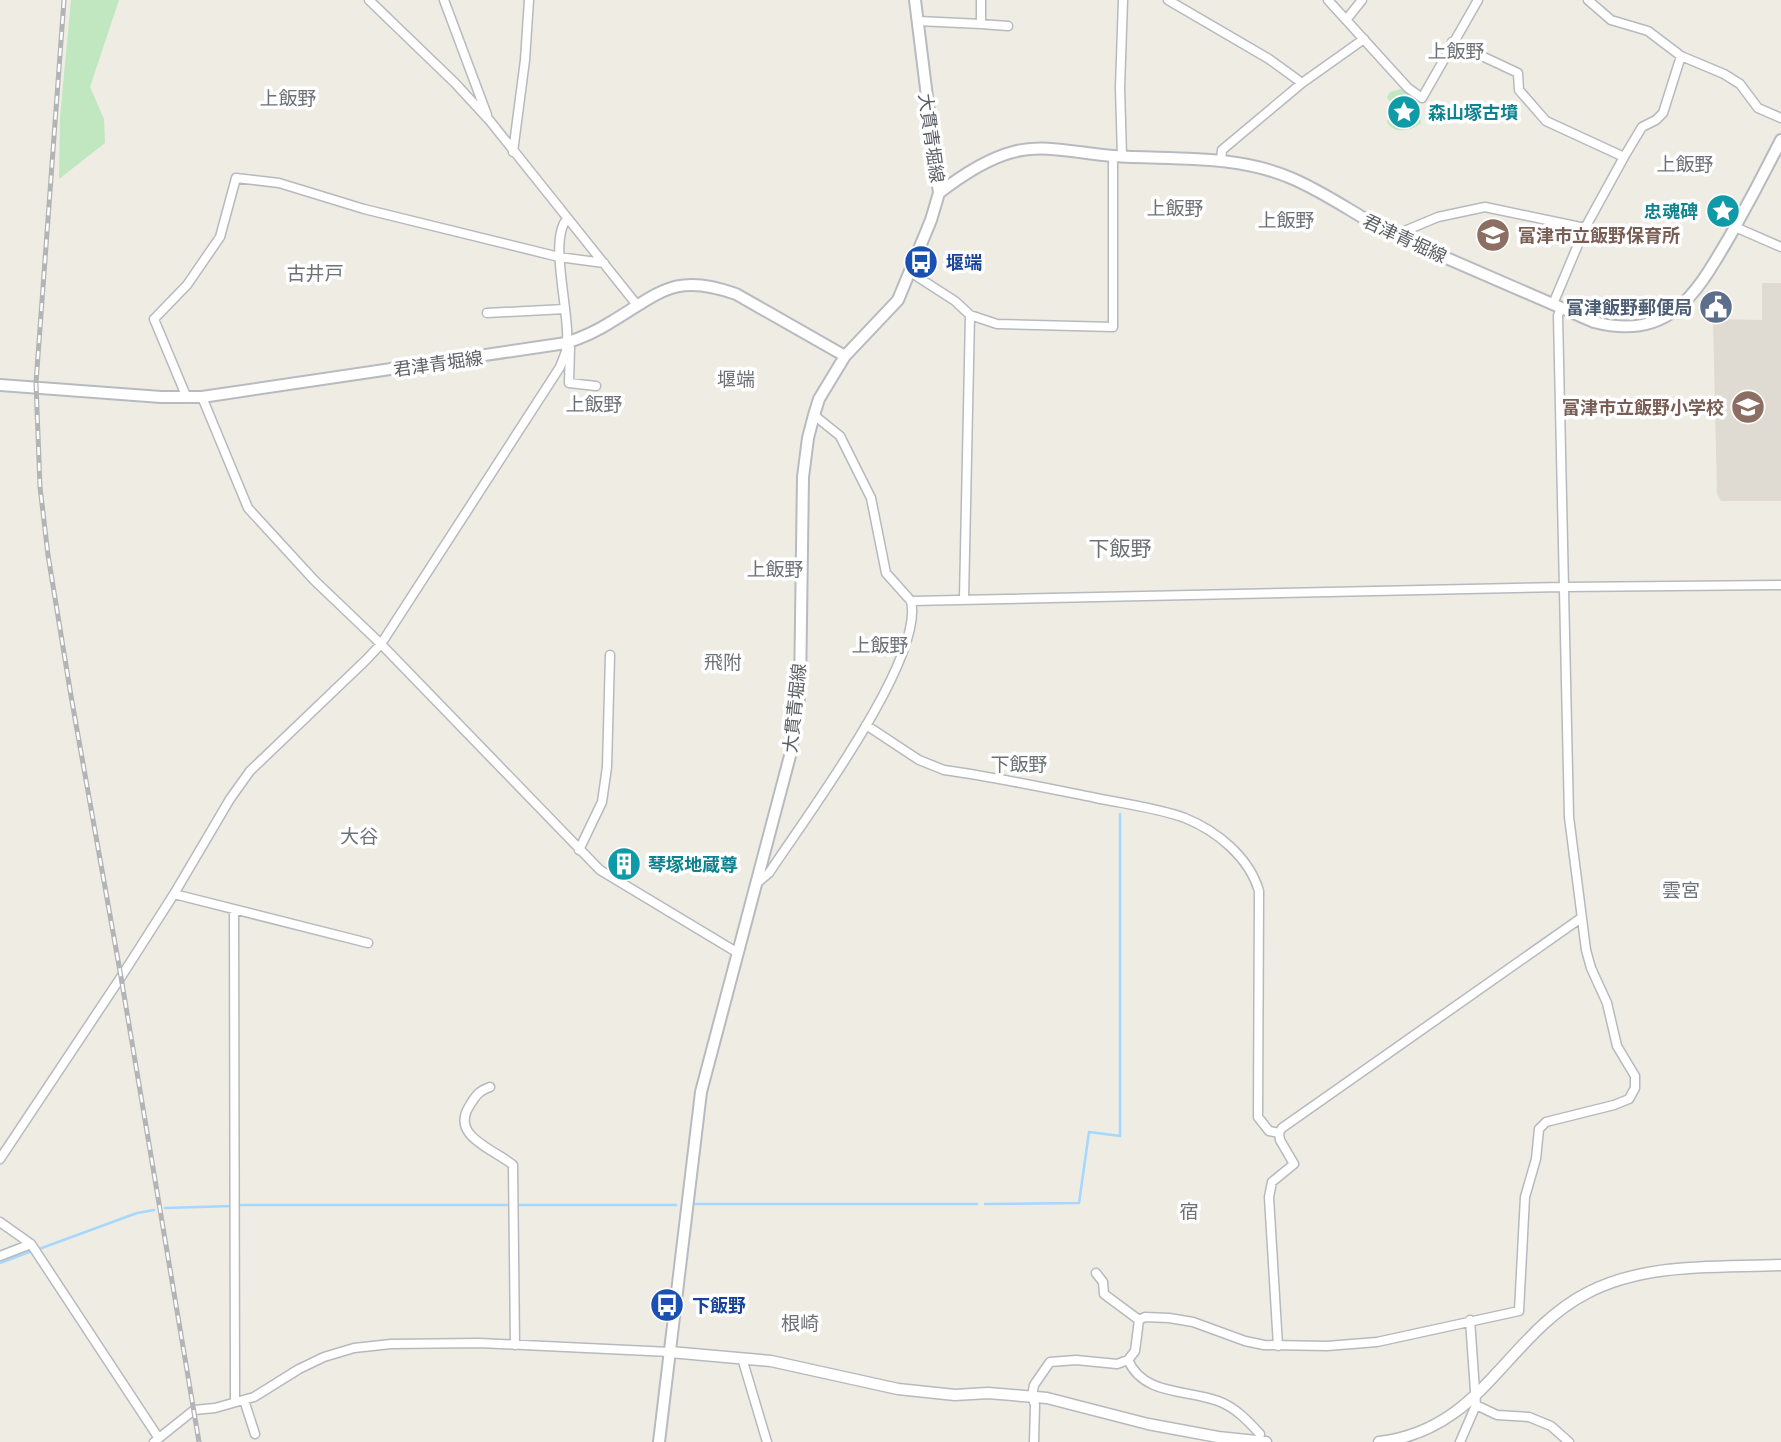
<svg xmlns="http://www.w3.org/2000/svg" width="1781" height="1442" viewBox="0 0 1781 1442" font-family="'Open Sans','Noto Sans JP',sans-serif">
  <rect width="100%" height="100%" fill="#efece4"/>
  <path fill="#dfdbd2" d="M1762,283H1781V501H1721L1717,494L1713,319L1762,320Z"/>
  <path fill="#c0e7c0" d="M71,0H119L90,87L104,119L105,143L59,179L60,117Z
    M1401,89C1412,94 1420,111 1421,123C1411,131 1394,135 1387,122L1392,105L1387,97L1390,92Z"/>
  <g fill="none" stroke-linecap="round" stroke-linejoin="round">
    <path stroke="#a4d8ff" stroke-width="2.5" d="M695,1204H977
      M985,1204L1079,1203L1089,1132L1120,1136V814
      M241,1205H508
      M518,1205H676
      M165,1208L232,1206
      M39,1249L137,1213L154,1210
      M0,1263L32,1251"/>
    <g stroke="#b6babe" stroke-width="11">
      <path id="minor" d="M369,0L455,83L490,121L637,305
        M444,0L487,115
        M1168,0L1269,59L1302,83
        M1328,0L1408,88L1422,98L1478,0
        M1588,0L1611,20L1648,31L1681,56L1724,74L1740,84L1758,108L1781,118
        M1346,20L1362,0
        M918,21L981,24V0
        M981,24L1008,26
        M1452,42L1518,73L1519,90L1546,121L1624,157
        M513,152L525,60L529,0
        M1122,156L1120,88L1123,0
        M1221,160L1222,150L1302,83L1364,39
        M1735,227L1781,247
        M1398,237L1402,232L1438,217L1485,207L1585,228
        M910,272L955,301L970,315L997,324L1113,327V156
        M1553,304L1585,228L1624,157L1642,127L1656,120L1663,113L1681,56
        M487,313L565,309
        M570,348L569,383L596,386
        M202,397L248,508L314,580L381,644L600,870L738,953
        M187,398L154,319L187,285L220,237L236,178L279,183L364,209L559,257L604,263
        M964,599L970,315
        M911,601L1564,587L1781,585
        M866,725L919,760L944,770C995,777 1046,788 1096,798C1125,804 1158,808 1185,818C1217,831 1249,857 1259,891L1258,1117L1269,1131L1279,1133
        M579,850L602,802L607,767L610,655
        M757,883L769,873C803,821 925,659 911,601L886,573L871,498L840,436L814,415
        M174,894L368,943
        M234,910L235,1402
        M490,1087C479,1091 476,1095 470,1105C449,1136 494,1149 513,1165L515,1345
        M1279,1133L1282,1128L1581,918
        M0,1159L121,977L174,894L230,799L250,771L366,660L381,644L560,367C562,362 564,357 566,351C573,320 547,241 567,219
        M0,1222L31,1244L158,1437
        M0,1256L31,1244
        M1096,1273L1103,1282L1104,1294L1139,1320
        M1278,1346L1269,1197L1272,1182L1294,1164L1280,1140L1279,1133
        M742,1358L767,1442
        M1128,1360C1144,1396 1186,1389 1218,1401C1235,1407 1248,1421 1260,1434L1258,1442
        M244,1400L255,1434
        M1476,1405L1497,1415L1529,1417L1551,1426L1569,1442
        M154,1442L194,1410L215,1408L254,1397L299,1369L324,1357L354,1348L391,1344L479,1343L670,1352
        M1034,1442L1035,1405L1032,1396L1034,1385L1050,1362L1076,1360L1117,1364L1128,1360L1135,1351L1139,1320L1145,1317L1169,1318L1193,1322L1245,1341L1264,1345L1327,1346L1377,1342L1519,1311L1525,1197L1536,1159L1539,1129L1546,1122L1614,1105L1629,1099L1635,1088V1076L1617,1046L1607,1003L1591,968L1586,950L1569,817L1558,316L1561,307
        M1460,1442L1476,1405L1470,1320"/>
    </g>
    <g stroke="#b6babe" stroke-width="13">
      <path id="tertiary" d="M670,1352L771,1361L898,1389L955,1395L988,1393L1047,1398L1148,1424L1218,1437L1266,1442
        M1379,1442C1483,1430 1506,1335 1587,1293C1646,1262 1717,1268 1781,1265"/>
    </g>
    <g stroke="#b7bbc0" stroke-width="14">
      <path id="secondary" d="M939,193C961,176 986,159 1013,152C1045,143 1081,154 1113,156C1173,160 1235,154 1291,178C1329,194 1361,219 1398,237L1594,322C1671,342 1697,292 1730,236C1748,204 1765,172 1781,140
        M0,385L161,397H202L566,343C581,338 597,331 611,322C660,293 674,272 736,294L845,356
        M659,1442L701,1092L791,752L800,691L803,477L808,438L814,415L819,399L845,356L898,300L931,220L939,193L915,0"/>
    </g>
    <use href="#minor" stroke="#fff" stroke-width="8"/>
    <use href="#tertiary" stroke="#fff" stroke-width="10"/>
    <use href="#secondary" stroke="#fff" stroke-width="10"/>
    <g stroke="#b3b4b5" stroke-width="5">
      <path id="rail" d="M64,0L36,383L40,487L48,555L71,696L121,977L199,1442"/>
    </g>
    <use href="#rail" stroke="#fff" stroke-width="2.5" stroke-dasharray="8" stroke-linecap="butt"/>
  </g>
  <defs>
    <g id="sight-disc" transform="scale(1.75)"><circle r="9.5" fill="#0f9aa8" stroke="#fff"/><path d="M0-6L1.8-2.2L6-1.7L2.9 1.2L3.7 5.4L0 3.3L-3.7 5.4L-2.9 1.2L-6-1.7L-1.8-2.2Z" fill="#fff"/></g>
    <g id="school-disc" transform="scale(1.75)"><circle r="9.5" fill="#8d6e63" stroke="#fff"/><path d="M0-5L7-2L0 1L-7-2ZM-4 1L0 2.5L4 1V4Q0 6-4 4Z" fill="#fff"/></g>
    <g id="bus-disc" transform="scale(1.75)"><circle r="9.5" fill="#1a4fb4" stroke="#fff"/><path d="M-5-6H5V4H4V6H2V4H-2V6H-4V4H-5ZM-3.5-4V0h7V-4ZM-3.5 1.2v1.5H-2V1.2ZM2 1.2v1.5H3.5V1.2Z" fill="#fff"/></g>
    <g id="civic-disc" transform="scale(1.75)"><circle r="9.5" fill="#5c6f8a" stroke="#fff"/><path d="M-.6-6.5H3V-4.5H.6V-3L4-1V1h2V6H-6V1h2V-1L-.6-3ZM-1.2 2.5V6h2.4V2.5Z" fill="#fff"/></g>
    <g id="building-disc" transform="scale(1.75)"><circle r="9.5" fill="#0f9aa8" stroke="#fff"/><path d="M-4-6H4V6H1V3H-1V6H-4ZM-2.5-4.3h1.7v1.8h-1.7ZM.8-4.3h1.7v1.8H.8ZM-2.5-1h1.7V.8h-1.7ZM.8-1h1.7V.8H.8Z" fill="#fff"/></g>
  </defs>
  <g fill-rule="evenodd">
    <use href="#sight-disc" x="1404" y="112"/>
    <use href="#sight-disc" x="1723" y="211"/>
    <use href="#school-disc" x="1493" y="235"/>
    <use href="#bus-disc" x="921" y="262"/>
    <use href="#civic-disc" x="1716" y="307"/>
    <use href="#school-disc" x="1748" y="407"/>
    <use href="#building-disc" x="624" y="864"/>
    <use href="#bus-disc" x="667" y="1305"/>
  </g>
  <g text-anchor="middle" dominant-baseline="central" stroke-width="7" stroke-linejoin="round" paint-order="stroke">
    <g font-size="18" font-weight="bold" fill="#0d838f" stroke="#fff" text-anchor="start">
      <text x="1428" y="112">森山塚古墳</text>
      <text x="1698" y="211" text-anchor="end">忠魂碑</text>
      <text x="648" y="864">琴塚地蔵尊</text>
    </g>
    <g font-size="18" fill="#5c6065" stroke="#fff">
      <text transform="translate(932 138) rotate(82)">大貫青堀線</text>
      <text transform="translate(1405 238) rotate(25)">君津青堀線</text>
      <text transform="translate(438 363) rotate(-8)">君津青堀線</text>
      <text transform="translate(794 708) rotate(-84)">大貫青堀線</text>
    </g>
    <g font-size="18" font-weight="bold" fill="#785e54" stroke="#fff" text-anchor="start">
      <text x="1518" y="235">富津市立飯野保育所</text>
      <text x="1724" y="407" text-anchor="end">富津市立飯野小学校</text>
    </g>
    <g font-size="18" font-weight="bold" fill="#164399" stroke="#fff" text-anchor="start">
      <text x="946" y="262">堰端</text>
      <text x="692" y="1305">下飯野</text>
    </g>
    <g font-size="18" font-weight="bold" fill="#4e5e75" stroke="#fff" text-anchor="end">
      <text x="1692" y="307">富津飯野郵便局</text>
    </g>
    <g font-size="19" fill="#6d7277" stroke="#fff">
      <text x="1456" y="51">上飯野</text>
      <text x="288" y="98">上飯野</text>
      <text x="1685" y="164">上飯野</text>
      <text x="1175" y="208">上飯野</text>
      <text x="1286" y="220">上飯野</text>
      <text x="315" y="273">古井戸</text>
      <text x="736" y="379">堰端</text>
      <text x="594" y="404">上飯野</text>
      <text x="775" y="569">上飯野</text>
      <text x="880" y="645">上飯野</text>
      <text x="723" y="662">飛附</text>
      <text x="1019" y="764">下飯野</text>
      <text x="359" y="836">大谷</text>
      <text x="1681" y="890">雲宮</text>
      <text x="1189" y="1211">宿</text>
      <text x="800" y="1323">根崎</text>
    </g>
    <g font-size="21" fill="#6d7277" stroke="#fff">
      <text x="1120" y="548">下飯野</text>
    </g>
  </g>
</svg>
